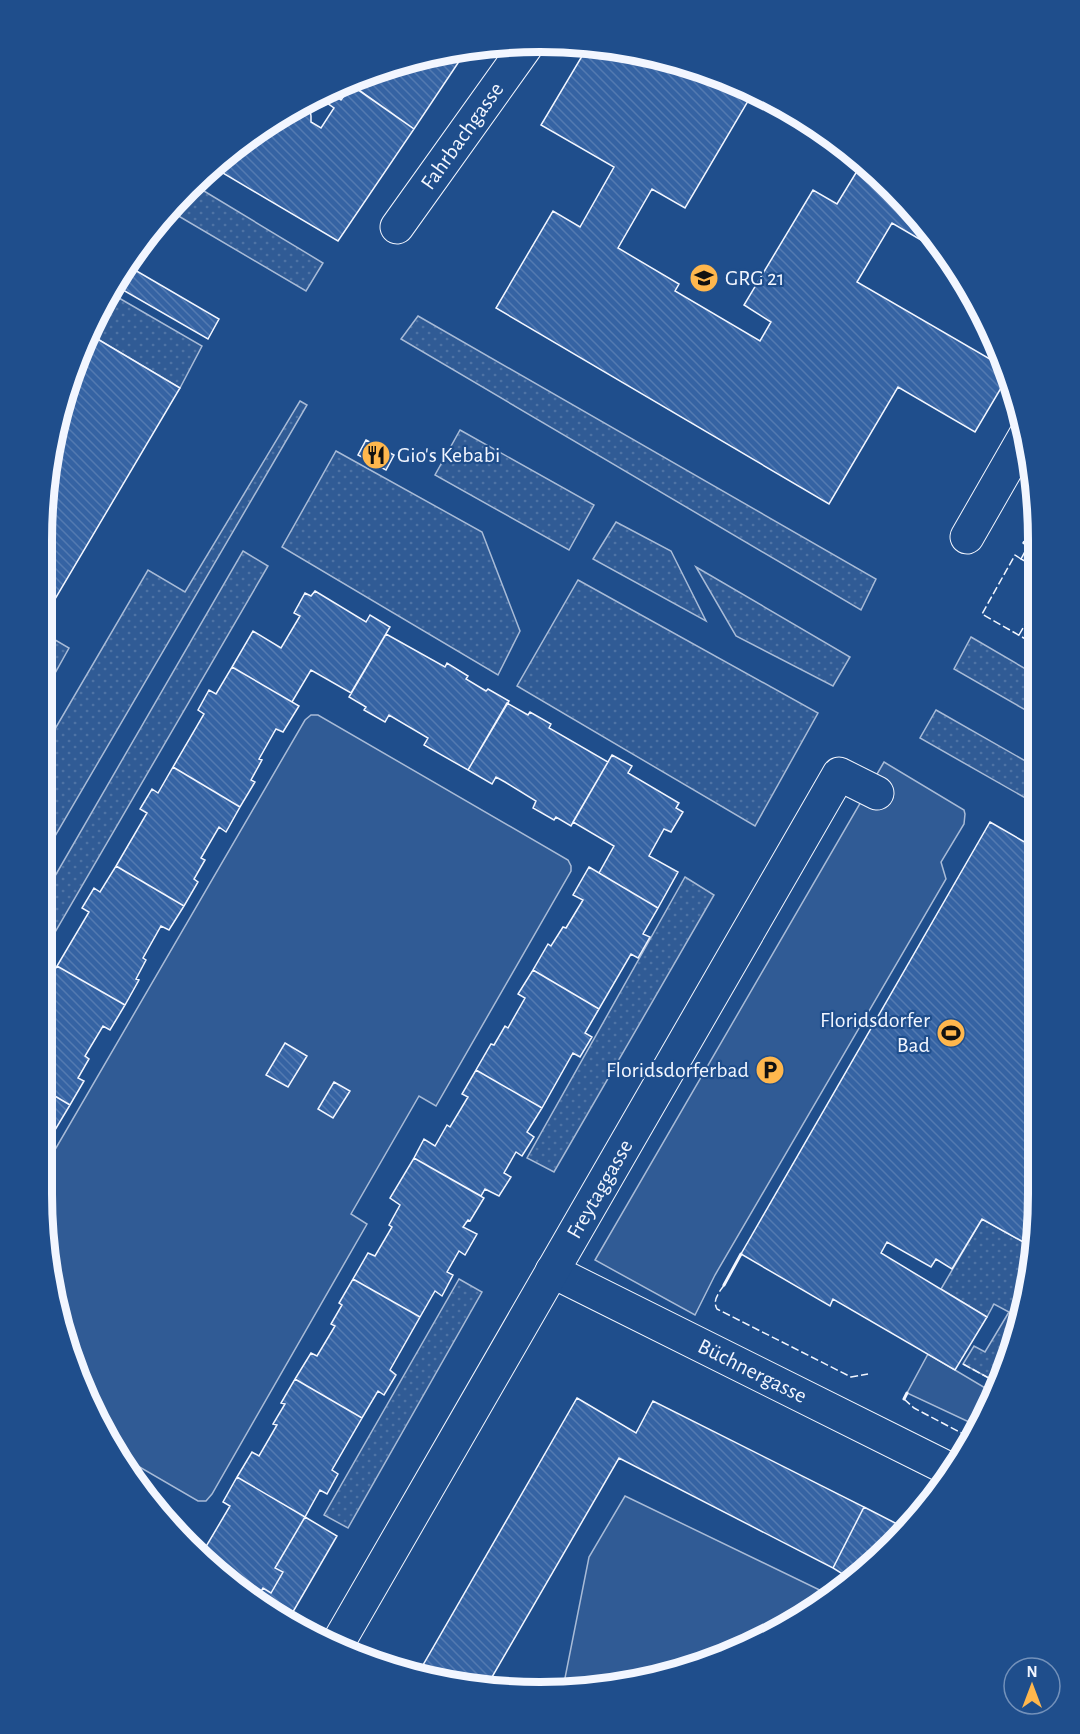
<svg xmlns="http://www.w3.org/2000/svg" width="1080" height="1734" viewBox="0 0 1080 1734" font-family="'Alegreya Sans',sans-serif">
  <defs>
    <pattern id="grass-dots" width="8" height="8" patternUnits="userSpaceOnUse" patternTransform="scale(1.5)"><rect width="8" height="8" fill="#305b95"/><path d="M2 2h.1M6 6h.1" fill="none" stroke="#4e73a5" stroke-width="1.8" stroke-linecap="round"/></pattern>
    <pattern id="building-back-hatch" width="6" height="6" patternUnits="userSpaceOnUse" patternTransform="scale(1.5)"><rect width="6" height="6" fill="#3563a3"/><path d="M-1 5l2 2M0 0l6 6M5-1l2 2" fill="none" stroke="#537ab1"/></pattern>
  </defs>
  <rect width="100%" height="100%" fill="#1f4e8c"/>
  <path fill="url(#grass-dots)" stroke="#a8bbd7" stroke-width="1.5" d="M194,185L323,263L306,291L170,211Z
    M112,294L202,346L180,388L89,334Z
    M418,316L876,579L861,610L401,339Z
    M300,401L307,405L44,855L45,746L148,570L185,592Z
    M460,430L594,505L569,550L435,475Z
    M336,451L482,532L520,631L498,675L282,547Z
    M616,522L671,551L706,621L593,559Z
    M243,551L268,566L43,953L44,895Z
    M696,567L850,657L833,686L736,636Z
    M578,580L818,713L755,826L517,686Z
    M45,634L69,648L45,691Z
    M971,637L1036,675V716L954,669Z
    M936,710L1036,767V804L920,738Z
    M685,877L714,895L554,1172L527,1158Z
    M982,1219L1034,1248V1259L1000,1384L970,1437L998,1383L963,1364L974,1346L985,1352L1009,1312L994,1304L987,1317L941,1289Z
    M459,1279L482,1292L348,1528L324,1515Z"/>
  <path fill="#305b95" stroke="#a8bbd7" stroke-width="1.5" d="M311,715H318L568,860L571,866V871L436,1106L419,1096L351,1214L367,1224L212,1494L206,1501H198L124,1458L68,1354L42,1194V1172L305,720Z
    M884,762L964,810L965,814L964,824L941,862L946,879L715,1275L695,1315L595,1260Z
    M928,1354L987,1389L969,1422L907,1393Z
    M625,1496L830,1595L817,1608L700,1666L563,1688L589,1557Z"/>
  <path fill="url(#building-back-hatch)" stroke="#f2f6ff" stroke-width="1.5" d="M588,46L669,59L754,91L685,208L652,189L618,248L679,284L675,291L760,341L771,322L744,305L813,190L837,204L862,163L840,151L843,145L915,212L945,254L892,223L857,282L1002,366L1007,378L975,432L898,387L829,504L496,308L553,211L580,227L614,167L541,125Z
    M468,48L414,129L348,83L380,69Z
    M352,85L414,129L338,241L211,166L291,109L300,105L310,110L311,116V122L321,128L334,108L327,103L333,94L341,100Z
    M128,266L219,319L208,339L116,286Z
    M89,334L180,388L45,616L46,475L80,350Z
    M366,440L394,455L386,470L358,455Z
    M1028,546L1037,551V568L1021,559Z
    M315,591L366,622L370,615L390,627L351,693L311,670L292,702L232,667L253,631L281,648L300,616L294,613L305,593L311,596Z
    M386,634L445,667L447,663L468,676L466,679L486,691L488,689L509,701L468,770L424,745L428,738L389,715L385,722L364,710L366,707L349,697Z
    M232,667L299,706L283,732L276,729L259,759L262,760L251,780L255,782L240,807L173,767L204,714L198,710L209,690L216,694Z
    M507,703L528,715L530,712L551,724L549,728L608,762L571,826L556,817L554,820L533,808L536,801L505,782L496,777L492,784L468,770Z
    M612,755L632,766L628,773L679,803L676,808L683,812L671,832L664,829L649,856L678,872L658,908L599,873L614,846L573,822Z
    M173,767L240,807L226,832L219,827L201,858L205,860L194,879L198,882L184,906L116,866L147,813L140,809L152,789L158,793Z
    M990,822L1035,848L1034,1248L982,1219L952,1269L936,1259L931,1267L887,1242L881,1253L987,1317L955,1370L833,1299L830,1306L741,1254Z
    M116,866L184,906L169,930L161,926L143,958L146,960L136,979L139,980L125,1005L57,966L89,912L82,908L94,888L100,892Z
    M589,867L658,908L643,934L650,937L638,958L631,954L599,1009L533,970L548,944L551,946L563,927L566,928L583,900L573,895Z
    M57,966L125,1005L110,1030L103,1026L85,1056L89,1059L78,1078L84,1081L70,1105L43,1089V991Z
    M533,970L599,1009L585,1033L592,1037L580,1057L573,1053L542,1108L476,1070L491,1044L494,1045L505,1026L508,1028L525,998L518,994Z
    M285,1043L307,1056L288,1087L266,1075Z
    M476,1070L542,1108L527,1132L534,1137L522,1156L516,1152L504,1173L511,1177L499,1196L485,1189L481,1196L414,1158L424,1139L435,1146L447,1125L450,1127L468,1097L462,1094Z
    M334,1082L350,1091L333,1118L318,1109Z
    M43,1089L70,1105L55,1130L45,1125L42,1130Z
    M414,1158L484,1198L470,1221L468,1220L463,1227L477,1234L465,1255L459,1251L447,1272L453,1275L442,1296L435,1291L420,1317L353,1279L368,1253L375,1256L392,1227L389,1225L400,1205L390,1198Z
    M353,1279L420,1317L390,1370L396,1375L384,1395L378,1391L362,1418L295,1379L311,1353L317,1356L335,1326L331,1324L342,1305L339,1303Z
    M295,1379L362,1418L332,1470L338,1474L327,1494L320,1490L305,1517L237,1477L252,1452L259,1456L277,1425L273,1424L285,1404L281,1403Z
    M577,1398L636,1433L653,1401L864,1507L833,1568L619,1458L488,1684L419,1672Z
    M237,1477L305,1517L275,1568L283,1572L271,1593L263,1588L256,1600L237,1589L188,1540L204,1550L230,1506L223,1502Z
    M864,1507L903,1527L849,1578L833,1568Z
    M305,1517L337,1536L290,1617L256,1600L263,1588L271,1593L283,1572L275,1568Z"/>
  <g fill="none" stroke-linecap="round" stroke-linejoin="round">
    <g stroke="#f2f6ff" stroke-width="35">
      <g id="minor">
        <path id="s1" d="M397,227L527,45"/>
        <path d="M967,537L1025,436"/>
        <path id="s2" d="M552,1271L951,1470"/>
        <path id="s3" d="M338,1643L839,774L877,793"/>
      </g>
    </g>
    <use href="#minor" stroke="#1f4e8c" stroke-width="33"/>
    <path stroke="#f2f6ff" stroke-width="1.5" stroke-dasharray="8 3" stroke-linecap="butt" d="M1028,546L1023,543L1037,520
      M1021,559L1015,555L982,614L1036,645
      M1019,635L1037,603
      M724,1285C719,1293 712,1300 717,1309L851,1377L868,1374
      M963,1364L998,1383L970,1437
      M904,1399L914,1408L969,1437"/>
    <path stroke="#f2f6ff" stroke-width="3" d="M724,1285L741,1254
      M904,1399L907,1393"/>
  </g>
  <defs>
    <g id="school-disc" transform="scale(1.5)"><circle r="9.5" fill="#ffb74d" stroke="#1f4e8c"/><path d="M0-5L7-2L0 1L-7-2ZM-4 1L0 2.5L4 1V4Q0 6-4 4Z" fill="#111"/></g>
    <g id="restaurant-disc" transform="scale(1.5)"><circle r="9.5" fill="#ffb74d" stroke="#1f4e8c"/><path d="M-5-6h1v4h1v-4h1v4h1v-4h1v5L-1.5 .5V6h-2V.5L-5-1ZM5-6V6H3V1.5H1.5Q1.5-4 5-6Z" fill="#111"/></g>
    <g id="stadium-disc" transform="scale(1.5)"><circle r="9.5" fill="#ffb74d" stroke="#1f4e8c"/><path d="M0-5a6.5 5 0 1 0 0 10a6.5 5 0 1 0 0-10ZM-3.5-1.8h7v3.6h-7Z" fill="#111"/></g>
    <g id="parking-disc" transform="scale(1.5)"><circle r="9.5" fill="#ffb74d" stroke="#1f4e8c"/><path d="M-3.5-5.5H1a3.5 3.5 0 0 1 0 7H-1V5.5H-3.5ZM-1-3.4V-.6H.8a1.4 1.4 0 0 0 0-2.8Z" fill="#111"/></g>
  </defs>
  <g fill-rule="evenodd">
    <use href="#school-disc" x="704" y="278"/>
    <use href="#restaurant-disc" x="376" y="455"/>
    <use href="#stadium-disc" x="951" y="1033"/>
    <use href="#parking-disc" x="770" y="1070"/>
  </g>
  <g text-anchor="middle" dominant-baseline="central" stroke-width="4.5" stroke-linejoin="round" paint-order="stroke">
    <g font-size="22" fill="#f2f6ff" stroke="#1f4e8c">
      <text stroke="none"><textPath href="#s1" startOffset="112">Fahrbachgasse</textPath></text>
      <text stroke="none"><textPath href="#s3" startOffset="524">Freytaggasse</textPath></text>
      <text stroke="none"><textPath href="#s2" startOffset="224">Büchnergasse</textPath></text>
    </g>
    <g font-size="22" fill="#f2f6ff" stroke="#1f4e8c" text-anchor="start">
      <text x="725" y="278">GRG 21</text>
      <text x="397" y="455">Gio's Kebabi</text>
      <text x="930" y="1020" text-anchor="end">Floridsdorfer<tspan x="930" dy="25">Bad</tspan></text>
      <text x="749" y="1070" text-anchor="end">Floridsdorferbad</text>
    </g>
  </g>
  <path d="M0 0H1080V1734H0ZM540 52H540A488 488 0 0 1 1028 540V1194A488 488 0 0 1 540 1682H540A488 488 0 0 1 52 1194V540A488 488 0 0 1 540 52Z" fill="#1f4e8c" fill-rule="evenodd"/>
  <path fill="none" stroke="#f2f6ff" stroke-width="8" d="M540 52H540A488 488 0 0 1 1028 540V1194A488 488 0 0 1 540 1682H540A488 488 0 0 1 52 1194V540A488 488 0 0 1 540 52Z"/>
  <g transform="translate(1032 1686)"><circle r="28" fill="#1f4e8c" stroke="#7391ba" stroke-width="1.5"/>
  <path d="M0-4.5L10 22L0 15L-10 22Z" fill="#ffb74d"/>
  <text y="-9" font-size="16" font-weight="bold" text-anchor="middle" fill="#f2f6ff">N</text>
  </g>
</svg>
